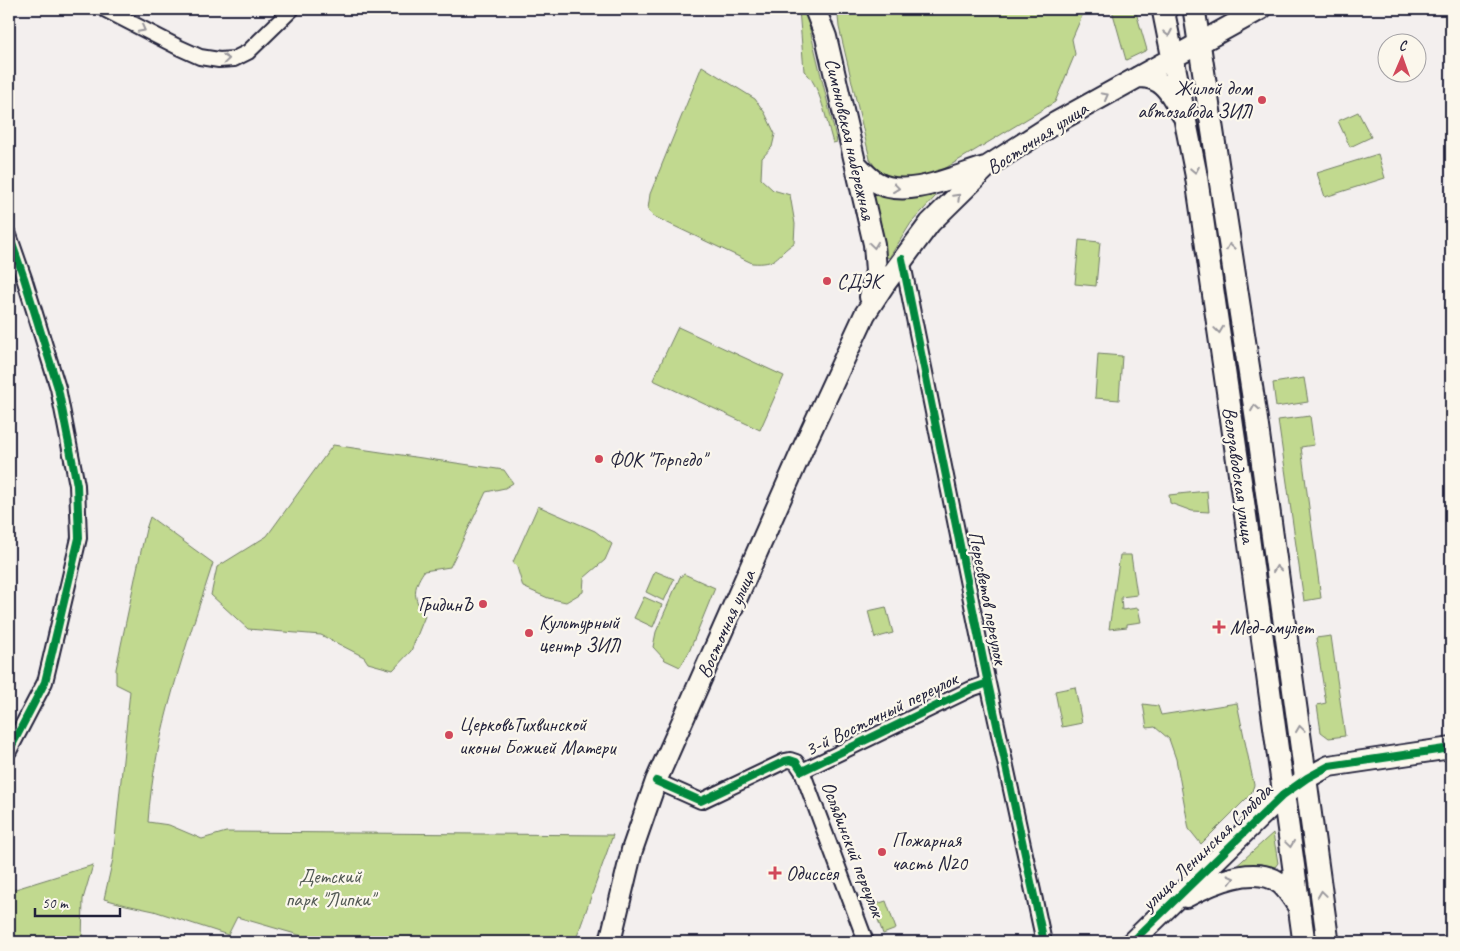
<svg xmlns="http://www.w3.org/2000/svg" width="1460" height="951" viewBox="0 0 1460 951" font-family="Caveat,sans-serif">
  <rect width="100%" height="100%" fill="#f3efee"/>
  <filter id="ink" filterUnits="userSpaceOnUse"><feTurbulence type="fractalNoise" baseFrequency=".02" numOctaves="2"/><feDisplacementMap in="SourceGraphic" scale="10" xChannelSelector="R" yChannelSelector="G"/><feConvolveMatrix kernelMatrix="1 2 1 2 8 2 1 2 1" color-interpolation-filters="sRGB"/></filter>
  <g filter="url(#ink)">
    <path fill="#c1d98f" stroke="#727e65" d="M799,9H805L837,142L833,143C827,124 820,83 804,71Z
      M841,9H1085L1072,39L1075,54L1055,102L944,169L916,181L889,180L878,172L870,159L839,27L838,17Z
      M1113,9H1135L1147,50L1126,60L1112,10Z
      M702,66L755,99L765,113L775,134L772,147L762,158L761,179L773,190L790,195L795,224L794,243C775,256 778,265 752,263L653,216L648,209L650,194Z
      M1358,112L1371,137L1350,147L1338,121Z
      M1378,154L1385,178L1325,197L1317,173Z
      M931,189L935,197L911,223L889,258L883,255L871,199L879,193C896,202 914,194 931,189Z
      M1079,240L1100,242L1096,286L1075,284Z
      M678,327L784,376L760,430L653,380Z
      M1098,354L1122,356L1119,400L1095,398Z
      M1304,378L1308,402L1276,407L1273,383Z
      M1310,416L1314,445L1301,447L1321,598L1304,601L1278,420Z
      M333,445L504,470L513,483L505,488L486,492L450,567L424,571C412,589 413,598 425,616L411,651L393,670L368,663L364,657L321,635L248,629L211,595L217,567L267,536Z
      M1207,491L1209,512L1192,511L1170,503L1169,495Z
      M538,506L595,531L612,544L605,560L584,578L583,592L566,602L548,598L523,587L517,567L513,562Z
      M150,517L213,563C186,648 154,733 148,822L169,825L202,839L226,832L613,835L575,942H323L237,917L228,935L154,911L126,905L104,899L113,859L130,691L116,684V669L137,569L146,529Z
      M1120,555H1131L1137,595L1121,597L1122,610L1138,608L1141,622L1127,624V627L1109,629Z
      M655,571L674,579L664,601L646,592Z
      M684,574L715,588L689,652L680,667L665,660L653,647L656,632L680,577Z
      M644,597L662,605L653,627L634,618Z
      M886,607L893,633L875,638L868,611Z
      M1331,636L1345,736L1329,738L1321,732L1317,705L1326,703L1316,638Z
      M1075,687L1082,723L1062,727L1055,691Z
      M1237,703L1254,785L1251,794L1201,844L1189,829L1176,759L1169,739L1155,727L1147,728L1143,704L1158,706L1161,715Z
      M1273,833L1278,863L1275,867L1233,869Z
      M93,865L83,899L82,942H9V891Z
      M886,901L896,929L883,934L873,905Z"/>
    <g fill="none" stroke-linecap="round" stroke-linejoin="round">
      <g stroke="#22223b" stroke-width="18">
        <path id="street" d="M104,9L180,48L200,57L219,60L234,59L248,52L292,9
          M9,235L24,278L58,388L77,485L79,538L45,682L9,751
          M902,259L986,674L1044,942
          M802,771L866,942
          M656,781L701,801L785,761L790,760L796,762L802,771L971,689L988,683"/>
      </g>
      <g stroke="#22223b" stroke-width="24">
        <path id="secondary" d="M815,9L826,37L874,244L876,271L870,297
          M1138,77C1163,76 1171,94 1181,113
          M856,164C862,170 868,177 876,182C905,200 955,176 985,167
          M1186,897C1210,884 1256,863 1281,884C1289,891 1294,901 1300,909
          M610,942L632,850L656,781L803,448L865,314L884,285L930,223L988,166L1055,123L1261,9
          M1132,942L1260,817L1283,795L1307,778L1329,766L1451,748"/>
      </g>
      <g stroke="#22223b" stroke-width="25">
        <path id="primary" d="M1163,9L1196,174L1246,519L1304,942
          M1194,9L1256,416L1328,942"/>
      </g>
      <use href="#street" stroke="#fbf7ec" stroke-width="14"/>
      <use href="#secondary" stroke="#fbf7ec" stroke-width="20"/>
      <use href="#primary" stroke="#fbf7ec" stroke-width="21"/>
      <g stroke="#fbf7ec" stroke-width="11">
        <path id="cycleway" d="M9,235L24,278L58,388L77,485L79,538L45,682L9,751
          M902,259L986,674L1044,942
          M656,781L701,801L785,761L790,760L796,762L802,771L971,689L988,683
          M1132,942L1260,817L1283,795L1307,778L1329,766L1451,748"/>
      </g>
      <use href="#cycleway" stroke="#00873e" stroke-width="8"/>
    </g>
    <defs><path id="oneway-chevron" d="M-2-3.5L2.5 0L-2 3.5" fill="none" stroke-width="1.6" stroke-linecap="round" stroke-linejoin="round" transform="scale(1.25)"/></defs>
    <g stroke="#99979c">
      <use href="#oneway-chevron" transform="translate(142 29) rotate(28)"/>
      <use href="#oneway-chevron" transform="translate(1168 33) rotate(79)"/>
      <use href="#oneway-chevron" transform="translate(226 59) rotate(-6)"/>
      <use href="#oneway-chevron" transform="translate(1105 96) rotate(-29)"/>
      <use href="#oneway-chevron" transform="translate(1195 170) rotate(79)"/>
      <use href="#oneway-chevron" transform="translate(896 188) rotate(7)"/>
      <use href="#oneway-chevron" transform="translate(957 197) rotate(-45)"/>
      <use href="#oneway-chevron" transform="translate(874 245) rotate(82)"/>
      <use href="#oneway-chevron" transform="translate(1230 247) rotate(-99)"/>
      <use href="#oneway-chevron" transform="translate(1219 330) rotate(82)"/>
      <use href="#oneway-chevron" transform="translate(1255 408) rotate(-99)"/>
      <use href="#oneway-chevron" transform="translate(1277 569) rotate(-98)"/>
      <use href="#oneway-chevron" transform="translate(1300 729) rotate(-98)"/>
      <use href="#oneway-chevron" transform="translate(1290 844) rotate(82)"/>
      <use href="#oneway-chevron" transform="translate(1231 879) rotate(-14)"/>
      <use href="#oneway-chevron" transform="translate(1322 894) rotate(-98)"/>
    </g>
  </g>
  <g fill="#d1495b" stroke="#fbf7ec" stroke-width="2">
    <circle cx="1262" cy="100" r="5"/>
    <circle cx="827" cy="281" r="5"/>
    <circle cx="599" cy="459" r="5"/>
    <circle cx="483" cy="604" r="5"/>
    <path d="M1216.5 619.5h5v5h5v5h-5v5h-5v-5h-5v-5h5z"/>
    <circle cx="529" cy="633" r="5"/>
    <circle cx="449" cy="735" r="5"/>
    <circle cx="882" cy="852" r="5"/>
    <path d="M772.5 865.5h5v5h5v5h-5v5h-5v-5h-5v-5h5z"/>
  </g>
  <g text-anchor="middle" dominant-baseline="central" stroke-width="4.5" stroke-linejoin="round" paint-order="stroke">
    <g font-size="20" fill="#22223b" stroke="#fbf7ec" text-anchor="start">
      <text x="1252" y="88" text-anchor="end">Жилой дом<tspan x="1252" dy="23">автозавода ЗИЛ</tspan></text>
      <text x="837" y="281">СДЭК</text>
      <text x="609" y="459">ФОК "Торпедо"</text>
      <text x="473" y="604" text-anchor="end">ГридинЪ</text>
      <text x="539" y="622">Культурный<tspan x="539" dy="23">центр ЗИЛ</tspan></text>
      <text x="1230" y="627">Мед-амулет</text>
      <text x="459" y="724">ЦерковьТихвинской<tspan x="459" dy="23">иконы Божией Матери</tspan></text>
      <text x="892" y="840">Пожарная<tspan x="892" dy="23">часть N20</tspan></text>
      <text x="786" y="873">Одиссея</text>
    </g>
    <g font-size="20" fill="#22223b" stroke="#fbf7ec">
      <text transform="translate(1037 138) rotate(-33)">Восточная улица</text>
      <text transform="translate(850 139) rotate(77)">Симоновская набережная</text>
      <text transform="translate(1239 475) rotate(82)">Велозаводская улица</text>
      <text transform="translate(988 598) rotate(79)">Пересветов переулок</text>
      <text transform="translate(726 624) rotate(-66)">Восточная улица</text>
      <text transform="translate(881 714) rotate(-26)">3-й Восточный переулок</text>
      <text transform="translate(1207 847) rotate(-44)">улица Ленинская Слобода</text>
      <text transform="translate(853 849) rotate(69)">Ослябинский переулок</text>
    </g>
    <g font-size="20" fill="#525954" stroke="#fbf7ec">
      <text x="330" y="876">Детский<tspan x="330" dy="23">парк "Липки"</tspan></text>
    </g>
  </g>
  <rect width="1460" height="951" fill="none" stroke="#fbf7ec" stroke-width="30"/>
  <rect x="15" y="15" width="1430" height="921" fill="none" stroke="#22223b" stroke-width="2" filter="url(#ink)"/>
  <g transform="translate(1402 58) rotate(2)"><circle r="24" fill="#fbf7ec" stroke="#a4a2a5"/>
  <path d="M0-4L9 19L0 12L-9 19Z" fill="#d1495b"/>
  <text y="-8" font-size="14" font-weight="bold" text-anchor="middle" fill="#22223b">С</text>
  </g>
  <path d="M35 908v8h85v-8" fill="none" stroke="#22223b" stroke-width="2.5"/>
  <text x="42" y="908" font-size="15" fill="#22223b" stroke="#fbf7ec" stroke-width="4" paint-order="stroke">50 m</text>
</svg>
